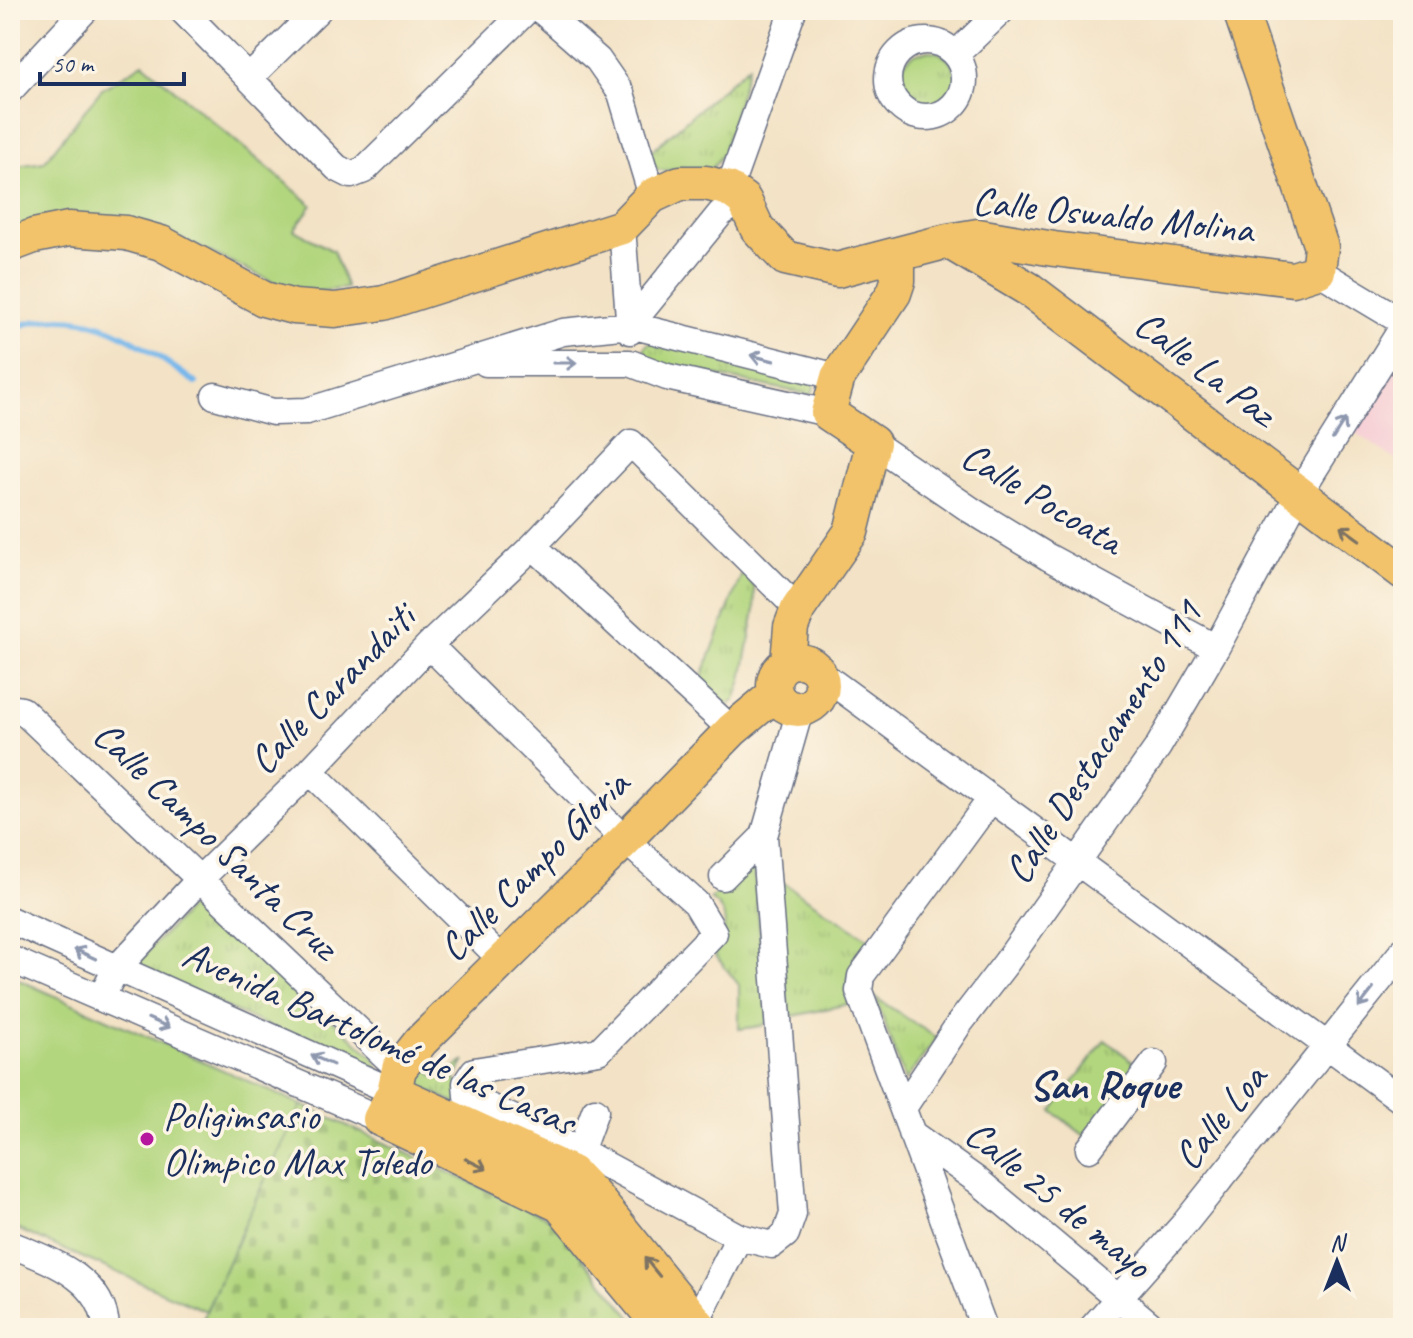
<svg xmlns="http://www.w3.org/2000/svg" width="1413" height="1338" viewBox="0 0 1413 1338" font-family="Caveat,sans-serif">
  <defs>
    <pattern id="cemetery-stones" width="16" height="16" patternUnits="userSpaceOnUse" patternTransform="scale(2)"><rect width="16" height="16" fill="#b2d67e"/><path d="M2 7V4a2 2 0 0 1 4 0v3zM10 15v-3a2 2 0 0 1 4 0v3z" fill="#98b86f"/></pattern>
    <pattern id="park-tufts" width="24" height="20" patternUnits="userSpaceOnUse" patternTransform="scale(2)"><rect width="24" height="20" fill="#b2d67e"/><path d="M3 7l-1-3M5 7V3M7 7l1-3M15 17l-1-3M17 17v-4M19 17l1-3" fill="none" stroke="#98b86f"/></pattern>
  </defs>
  <rect width="100%" height="100%" fill="#fcf5e5"/>
  <filter id="ink" filterUnits="userSpaceOnUse"><feTurbulence type="fractalNoise" baseFrequency=".0125" numOctaves="2"/><feDisplacementMap in="SourceGraphic" scale="16" xChannelSelector="R" yChannelSelector="G"/><feConvolveMatrix kernelMatrix="1 2 1 2 8 2 1 2 1" color-interpolation-filters="sRGB"/></filter>
  <filter id="wash" filterUnits="userSpaceOnUse"><feTurbulence type="fractalNoise" baseFrequency=".006" numOctaves="4" result="noise"/><feDisplacementMap in="SourceGraphic" scale="32" xChannelSelector="R" yChannelSelector="G"/><feGaussianBlur stdDeviation="1.8" result="paint"/><feColorMatrix in="noise" values="0 0 0 0 0 0 0 0 0 0 0 0 0 0 0 0 0 1.4 0 .05"/><feComposite in="paint" operator="in"/></filter>
  <g filter="url(#wash)">
    <rect width="100%" height="100%" fill="#f3e2c5"/>
    <path fill="#f6cfd6" d="M1395,364L1403,369V465L1352,430Z"/>
    <path fill="#b2d67e" stroke="#66826e" stroke-width="2" d="M143,63L312,205L294,230L333,251L347,288L299,294L148,223L10,228V167L44,162L101,90Z
      M10,976L302,1105L206,1311L10,1226Z"/>
    <path fill="url(#cemetery-stones)" stroke="#66826e" stroke-width="2" d="M302,1105L552,1220L640,1328H199L260,1190Z"/>
    <path fill="url(#park-tufts)" stroke="#66826e" stroke-width="2" d="M899 80a29 29 0 1 1 58 0a29 29 0 1 1-58 0Z
      M748,66L724,151L710,172L658,170L647,155Z
      M653,341L815,382L812,395L649,362L644,354L645,346Z
      M743,571L754,587L755,610L742,680L735,700L723,710L697,689Z
      M753,860L768,1021L762,1026L739,1029V985L715,955C726,935 732,913 710,899Z
      M776,878L873,942C850,967 842,969 853,1003L789,1017Z
      M199,898L373,1057L382,1076L142,970L139,960Z
      M876,998L937,1038L905,1081Z
      M1105,1040L1139,1066L1085,1136L1052,1111Z
      M418,1058L434,1076L449,1071L465,1061L454,1080L570,1153L416,1085L412,1073Z"/>
    <g fill="none" stroke-linecap="round" stroke-linejoin="round">
      <path stroke="#76b7eb" stroke-width="6" d="M10,329C87,299 136,341 196,383"/>
    </g>
  </g>
  <g filter="url(#ink)">
    <g fill="none" stroke-linecap="round" stroke-linejoin="round">
      <g stroke="#676e82" stroke-width="29">
        <path id="minor" d="M182,10L337,168L351,175L364,170L527,10
          M541,10L598,60L621,93L652,196
          M888 79a38 38 0 1 1 76 0a38 38 0 1 1-76 0Z
          M956,54L1002,10
          M250,77L318,10
          M10,90L85,10
          M729,189L793,10
          M622,227L630,331
          M1318,271L1403,322
          M630,325L721,213L744,200
          M486,363H630L667,377L828,413
          M215,396L273,412L307,411L563,332L630,325L838,377
          M873,443L971,510L1048,557L1216,648
          M533,546L732,730
          M429,645L625,840L696,903L714,933L599,1051L474,1071L466,1083L467,1096L580,1151L739,1237L772,1245L786,1234L793,1214L764,836L800,710
          M820,673L1403,1101
          M10,708L22,710L399,1069
          M310,771L502,960
          M723,877L764,836
          M10,920L394,1092
          M10,959L380,1119
          M101,998L116,969L200,879L310,771L429,645L533,546L631,443L798,609
          M903,1108L959,1024L1006,963L1158,747L1216,648L1298,495L1403,327
          M911,1133L978,1181L1154,1328
          M1089,1149L1154,1063
          M574,1168L595,1111
          M10,1244C48,1260 104,1278 106,1328
          M696,1322L739,1237
          M984,1328L859,991L861,976L991,799
          M1092,1328L1185,1223L1403,951"/>
      </g>
      <g stroke="#676e82" stroke-width="37">
        <path id="major" d="M948,241L1030,290L1403,572
          M10,245L34,236L69,229L126,233L161,243L264,299L294,307L335,310L384,303L622,227L652,196L680,183H706L729,189L744,200L757,228L785,258L837,270L948,241L978,236L1054,249L1293,279L1318,271L1321,247L1240,10
          M774 685a24 24 0 1 1 48 0a24 24 0 1 1-48 0Z
          M788,662L791,627L798,609L851,532L873,443L828,413L838,377L894,293L898,281V254
          M394,1092L572,1173L595,1197L701,1328
          M662,1328L560,1205L380,1119L394,1092L399,1069L421,1041L625,840L732,730L775,694"/>
      </g>
      <use href="#minor" stroke="#fff" stroke-width="26"/>
      <use href="#major" stroke="#f2c36a" stroke-width="34"/>
    </g>
    <defs><path id="oneway-shaft" d="M-6 0H5M1.5-3L5.5 0L1.5 3" fill="none" stroke-width="1.6" stroke-linecap="round" stroke-linejoin="round" transform="scale(2)"/></defs>
    <g stroke="#8d97ae">
      <use href="#oneway-shaft" transform="translate(762 358) rotate(-166)"/>
      <use href="#oneway-shaft" transform="translate(565 363)"/>
      <use href="#oneway-shaft" transform="translate(1339 429) rotate(-58)"/>
      <use href="#oneway-shaft" transform="translate(85 954) rotate(-155)"/>
      <use href="#oneway-shaft" transform="translate(1366 998) rotate(128)"/>
      <use href="#oneway-shaft" transform="translate(159 1023) rotate(23)"/>
      <use href="#oneway-shaft" transform="translate(322 1060) rotate(-156)"/>
    </g>
    <g stroke="#7c7263">
      <use href="#oneway-shaft" transform="translate(1350 533) rotate(-144)"/>
      <use href="#oneway-shaft" transform="translate(476 1164) rotate(26)"/>
      <use href="#oneway-shaft" transform="translate(652 1267) rotate(-129)"/>
    </g>
  </g>
  <circle fill="#b5179e" stroke="#fcf5e5" stroke-width="3" cx="147" cy="1139" r="8"/>
  <g text-anchor="middle" dominant-baseline="central" stroke-width="7" stroke-linejoin="round" paint-order="stroke">
    <g font-size="40" fill="#1b2f5e" stroke="#fcf5e5">
      <text transform="translate(1113 215) rotate(6)">Calle Oswaldo Molina</text>
      <text transform="translate(1205 368) rotate(37)">Calle La Paz</text>
      <text transform="translate(1042 498) rotate(31)">Calle Pocoata</text>
      <text transform="translate(332 689) rotate(-46)">Calle Carandaiti</text>
      <text transform="translate(1103 742) rotate(-57)">Calle Destacamento 111</text>
      <text transform="translate(216 840) rotate(44)">Calle Campo Santa Cruz</text>
      <text transform="translate(534 866) rotate(-45)">Calle Campo Gloria</text>
      <text transform="translate(379 1038) rotate(24)">Avenida Bartolomé de las Casas</text>
      <text transform="translate(1220 1117) rotate(-51)">Calle Loa</text>
      <text transform="translate(1058 1199) rotate(39)">Calle 25 de mayo</text>
    </g>
    <g font-size="40" fill="#1b2f5e" stroke="#fcf5e5" text-anchor="start">
      <text x="163" y="1116">Poligimsasio<tspan x="163" dy="46">Olimpico Max Toledo</tspan></text>
    </g>
    <g font-size="42" font-weight="bold" fill="#1b2f5e" stroke="#fcf5e5">
      <text x="1104" y="1085">San Roque</text>
    </g>
  </g>
  <rect width="1413" height="1338" fill="none" stroke="#fcf5e5" stroke-width="40"/>
  <g transform="translate(1337 1262)" stroke="#fcf5e5" stroke-width="6" paint-order="stroke">
  <path d="M0-6L14 30L0 20L-14 30Z" fill="#1b2f5e"/>
  <text y="-12" font-size="22" font-weight="bold" text-anchor="middle" fill="#1b2f5e">N</text>
  </g>
  <path d="M40 72v12h144v-12" fill="none" stroke="#1b2f5e" stroke-width="4"/>
  <text x="52" y="72" font-size="24" fill="#1b2f5e" stroke="#fcf5e5" stroke-width="6" paint-order="stroke">50 m</text>
</svg>
